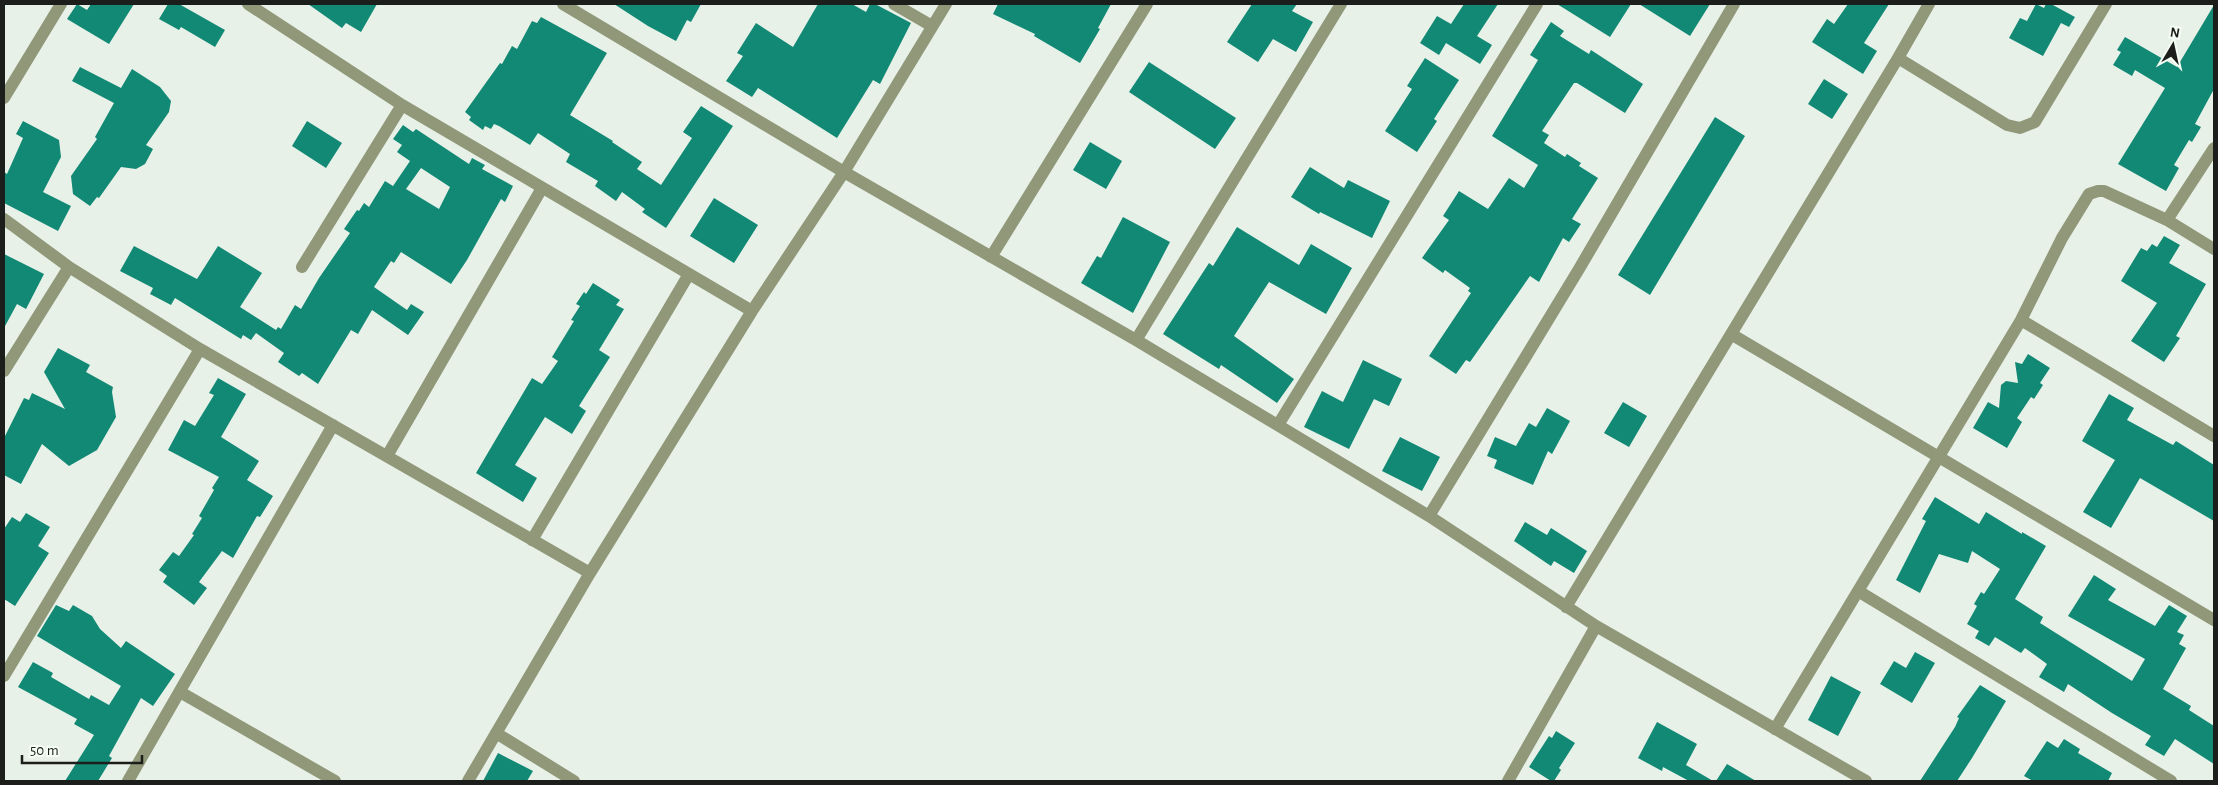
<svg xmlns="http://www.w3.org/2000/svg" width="2218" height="785" viewBox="0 0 2218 785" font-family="'Alegreya Sans',sans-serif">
  <rect width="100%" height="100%" fill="#e7f1e8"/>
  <path fill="#128975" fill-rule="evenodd" d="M77,4L87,10L91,4H134L109,44L67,19Z
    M168,4H179L225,30L215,47L181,27L179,30L159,19Z
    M308,4H377L361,32L346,23L342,28Z
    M614,4H701L691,22L687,20L676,41L648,26Z
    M818,4H852L866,12L870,4H875L911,23L880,84L873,80L837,138L758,88L752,97L726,81L743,56L737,53L756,23L793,47Z
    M998,4H1111L1098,28L1100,29L1080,63L1034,36L1035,34L993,14Z
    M1252,4H1297L1292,11L1313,22L1296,52L1273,39L1258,62L1227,42Z
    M1464,4H1498L1477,36L1492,45L1480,64L1446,43L1439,55L1420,43L1437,16L1451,24Z
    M1557,4H1631L1610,37Z
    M1639,4H1710L1690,36Z
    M1848,4H1889L1864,43L1877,51L1863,74L1812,42L1827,19L1834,24Z
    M2036,4L2044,8L2046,4H2051L2075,17L2069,27L2061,23L2043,56L2009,38L2020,18L2027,21Z
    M2214,5V89L2195,124L2201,127L2192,142L2189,140L2174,165L2179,168L2166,191L2118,164L2165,88L2135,70L2132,76L2113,65L2121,52L2117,50L2125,37L2177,67Z
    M541,17L607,53L570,115L613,141L612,142L642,162L637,169L661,185L692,138L683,132L701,106L733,126L666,228L642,212L645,209L622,192L616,201L595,186L598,181L566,162L570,154L538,133L530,145L499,126L494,124L491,129L485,126L483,130L469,120L471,117L465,112L500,63L502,64L512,46L517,49L532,21L537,23Z
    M1551,22L1564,31L1560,36L1589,54L1591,50L1643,84L1625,113L1577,83H1574L1542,131L1549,135L1544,143L1565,157L1567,154L1581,163L1579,166L1598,178L1572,219L1581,224L1569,242L1563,238L1539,282L1530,276L1470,362L1466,360L1456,374L1429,356L1471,293L1468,291L1470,288L1445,270L1443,273L1422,258L1449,220L1443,216L1459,191L1488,209L1509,178L1524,188L1538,165L1492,136L1538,60L1530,55Z
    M1425,58L1459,80L1434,119L1437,121L1417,152L1385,131L1412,89L1407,86Z
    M1149,62L1236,118L1215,149L1129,92Z
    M80,67L121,88L132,69L160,87L171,101L169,112L146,145L153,149L145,164L136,169L121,167L99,198L97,197L90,206L73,194L71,176L97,139L95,137L114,103L72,81Z
    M1824,79L1848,94L1832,119L1808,104Z
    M1715,117L1745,136L1650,295L1618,275Z
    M23,121L59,140L61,157L43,192L71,206L58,231L4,203V172L7,174L23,138L16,134Z
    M307,121L342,143L326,168L292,146Z
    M403,125L413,132L416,129L469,164L472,158L485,165L482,169L513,186L505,202L501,199L467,260L451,284L401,252L394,263L391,261L374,287L407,310L411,304L424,312L408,335L372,310L358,334L351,330L318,384L302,373L299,376L278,362L284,353L256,333L251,340L243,335L241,339L175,298L171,305L150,294L153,288L120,271L134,246L197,279L218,246L262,273L240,307L276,330L278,327L281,329L295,305L301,309L319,278L350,233L344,229L357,210L359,211L364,203L369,207L385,181L393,186L410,161L397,152L402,145L393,139ZM421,168L450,187L439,209L406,189Z
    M1090,142L1122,161L1106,189L1073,170Z
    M1310,167L1344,188L1348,180L1390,201L1372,238L1320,212L1319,214L1291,197Z
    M714,198L758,225L734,263L690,236Z
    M1123,217L1170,242L1133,313L1081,283L1097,256L1101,258Z
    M1237,227L1299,265L1311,244L1352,268L1326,314L1269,282L1234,336L1294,379L1277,403L1221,365L1219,369L1163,334L1209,263L1213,266Z
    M2164,236L2180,245L2169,263L2206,284L2176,336L2180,338L2164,362L2131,341L2157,303L2121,281L2141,248L2147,251L2152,244L2157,247Z
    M4,254L44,274L26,309L17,304L4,328Z
    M593,283L620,300L616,305L624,309L599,350L610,357L579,406L586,411L572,434L545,417L515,465L537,478L523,502L476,473L532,378L542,384L558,361L552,357L574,321L571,320L580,306L576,304L584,292L586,294Z
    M58,348L90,365L86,372L113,387L112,392L116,417L97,450L69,466L42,444L21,484L4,475V438L24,398L29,400L32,393L65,409L44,372Z
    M2028,354L2050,368L2040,383L2043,385L2034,399L2031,397L2017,418L2022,422L2007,448L1973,428L1988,402L1999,408L2001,385L2006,381L2018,383L2015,362L2022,364Z
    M1363,360L1402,379L1389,406L1374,399L1349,449L1304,427L1322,391L1343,402Z
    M218,378L246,394L221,437L259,461L247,480L273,496L260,517L257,516L233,558L222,551L199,582L207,588L194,605L163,582L167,576L159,570L173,552L179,556L194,535L192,534L202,518L199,516L214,490L212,488L219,477L168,450L184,420L195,426L214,395L209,393Z
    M2109,394L2134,408L2127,420L2173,445L2176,441L2214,465V521L2140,478L2111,528L2083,512L2115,460L2082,441Z
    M1623,402L1647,416L1629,447L1604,433Z
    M1547,408L1570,421L1552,454L1548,451L1533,485L1494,468L1497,460L1487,456L1495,437L1516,446L1529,423L1536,427Z
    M1400,437L1440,457L1422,491L1382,471Z
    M1935,497L1979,524L1986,512L2022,534V532L2046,546L2015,599L2043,617L2040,623L2132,681L2145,659L2068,616L2094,575L2116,589L2108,600L2155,626L2169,605L2187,616L2177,632L2184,635L2179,644L2186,648L2163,689L2191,706L2189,710L2214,726V764L2175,739L2164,756L2145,745L2151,736L2112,713L2068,684L2064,692L2039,677L2047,664L2025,648L2021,653L1995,637L1989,646L1975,638L1979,631L1967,624L1977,606L1974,604L1981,592L1984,594L2000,569L1972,551L1968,563L1939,554L1920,593L1896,580L1926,521L1922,519Z
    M26,513L50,527L38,546L49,553L15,606L4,599V529L12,517L20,522Z
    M1525,522L1547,535L1551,528L1587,551L1574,573L1554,561L1551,566L1514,541Z
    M56,605L69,611L73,605L92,616L100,629L121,648L126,641L175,674L153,706L141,698L109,756L112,758L98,781H65L94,735L74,724L77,719L18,687L33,662L53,673L51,677L89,699L91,695L109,705L121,686L37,636Z
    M1915,652L1935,663L1912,703L1880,684L1894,661L1906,668Z
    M1831,676L1861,692L1838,736L1808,720Z
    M1980,685L2006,701L1972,758L1957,781H1920L1955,727L1959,718L1957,717Z
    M1657,722L1697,744L1686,765L1713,781H1689L1663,767L1662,771L1638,758Z
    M1556,731L1575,743L1559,768L1561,770L1554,781H1551L1529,767L1549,736L1552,738Z
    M2064,739L2080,749L2078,753L2112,773L2108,781H2033L2024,776L2047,741L2058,748Z
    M498,753L533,771L527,781H483Z
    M1727,764L1756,781H1716Z"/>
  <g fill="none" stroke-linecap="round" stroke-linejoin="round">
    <path stroke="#919879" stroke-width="12" d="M248,4L402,105L752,311
      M563,4L844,172L1136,340L1429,516L1596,626L1866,781
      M894,4L932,26
      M1898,58L2007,125L2020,128L2035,122L2106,4
      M4,98L61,4
      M4,219L69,267L200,349L590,573
      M2167,220L2214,148
      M991,257L1147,4
      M302,267L402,105
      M2021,320L2214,436
      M1731,334L2214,620
      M1136,340L1341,4
      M4,371L69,267
      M1278,425L1537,4
      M387,456L542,188
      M1429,516L1579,269L1734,4
      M532,540L689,274
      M1858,591L2171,781
      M1566,607L1898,58L1929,4
      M4,676L200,349
      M180,692L335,781
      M1775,729L2021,320L2062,238L2089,194L2098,191H2104L2167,220L2214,249
      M496,733L574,781
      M128,781L333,425
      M468,781L590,573L752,311L844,172L946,4
      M1508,781L1596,626"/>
  </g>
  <rect width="2218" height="785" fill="none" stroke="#1b1e1b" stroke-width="10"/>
  <g transform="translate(2173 45) rotate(9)" stroke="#f5fef5" stroke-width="4" paint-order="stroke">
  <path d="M0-4L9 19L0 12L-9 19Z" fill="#1b1e1b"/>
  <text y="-8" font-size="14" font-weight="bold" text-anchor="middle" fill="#1b1e1b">N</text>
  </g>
  <path d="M22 755v8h120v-8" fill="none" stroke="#1b1e1b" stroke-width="2.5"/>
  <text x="30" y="755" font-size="15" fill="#1b1e1b" stroke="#f5fef5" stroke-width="4" paint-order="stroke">50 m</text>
</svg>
